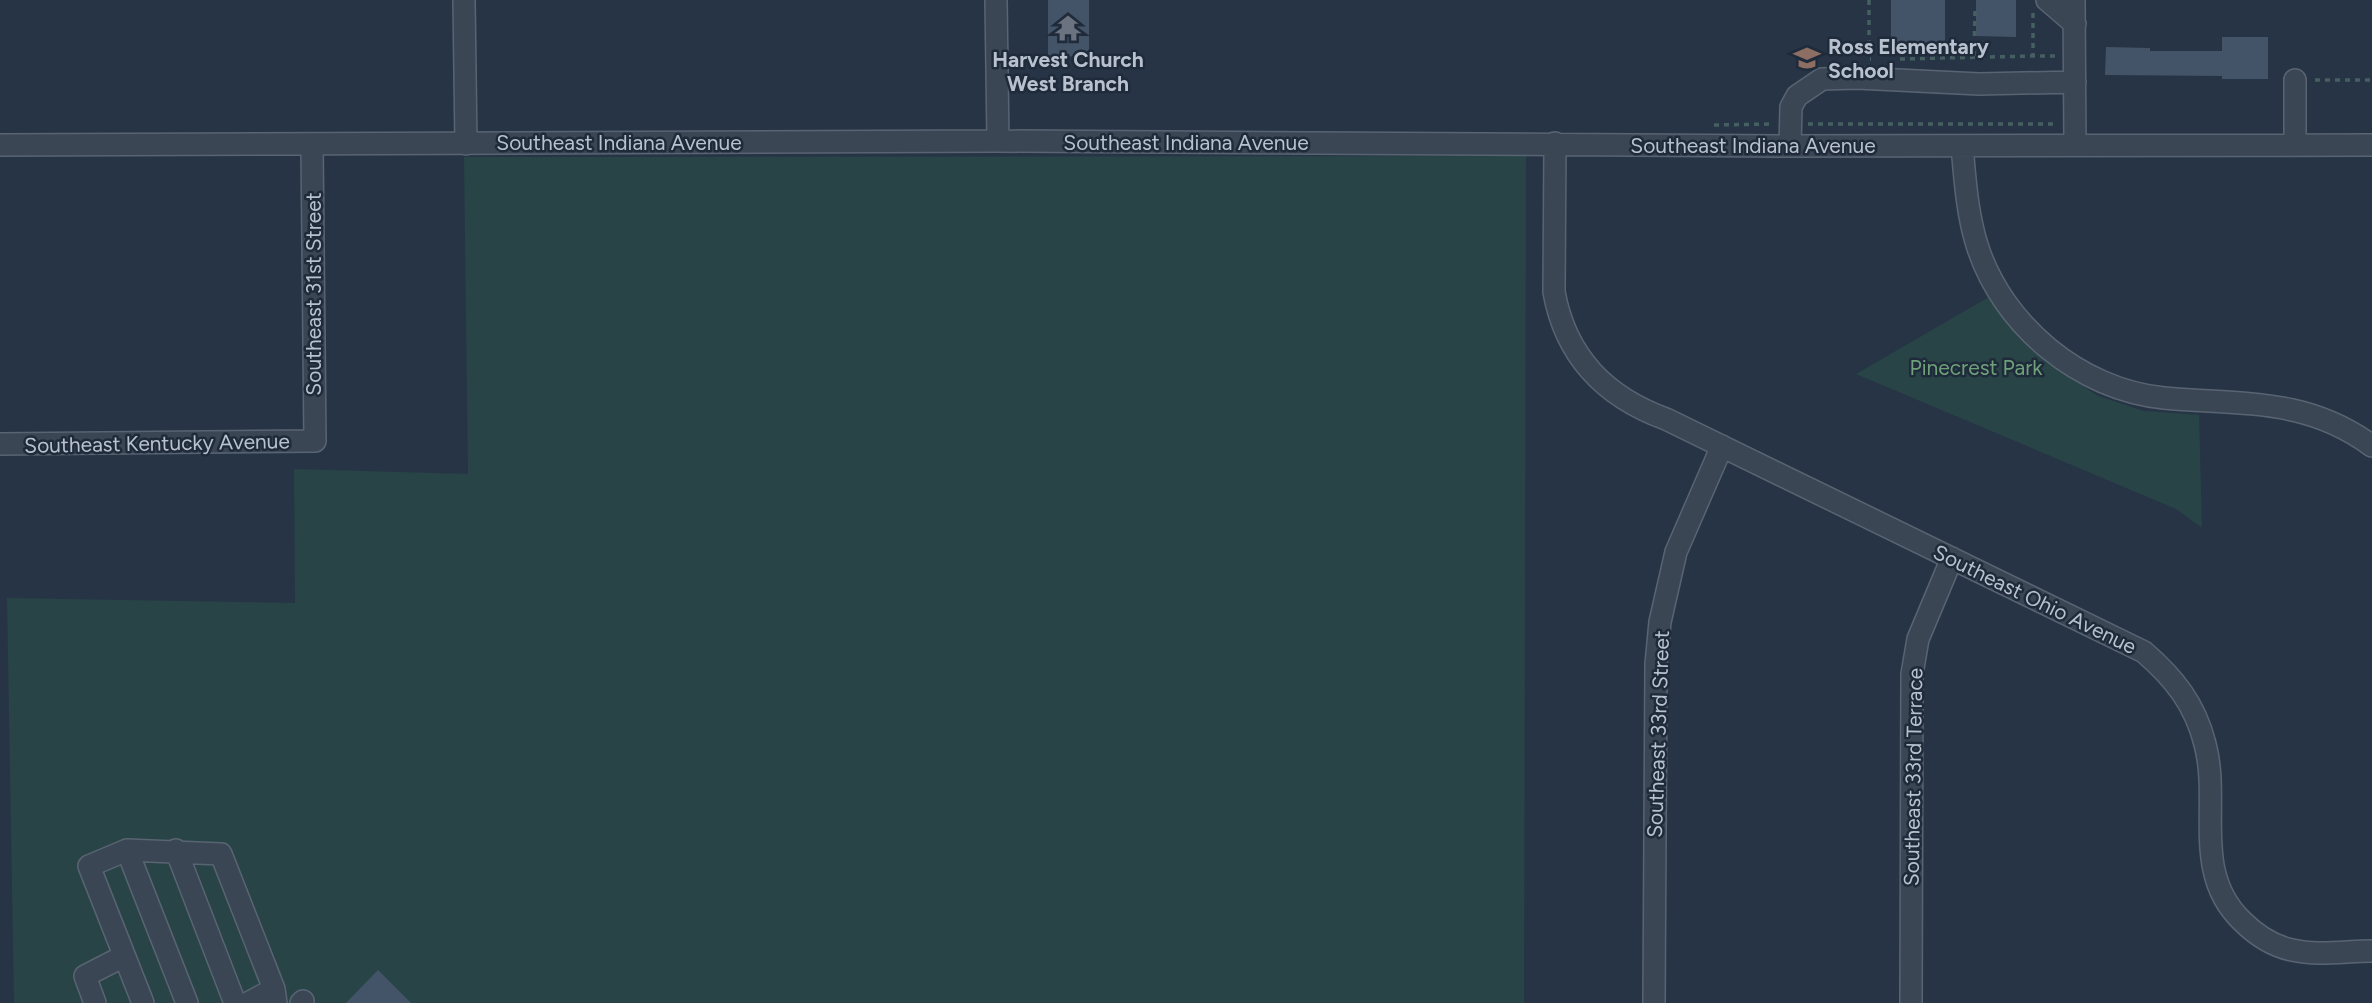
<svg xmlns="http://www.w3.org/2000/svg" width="2372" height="1003" viewBox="0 0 2372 1003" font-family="Figtree,sans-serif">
  <rect width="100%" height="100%" fill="#263446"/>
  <path fill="#284447" d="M1526,156L1524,1003H14L7,598L295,603L294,469L468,474L464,157Z
    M1989,297L2019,338L2055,368L2098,396L2144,411L2199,415L2202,528L2176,509L1856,374Z"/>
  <path fill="#445468" d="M1048,0H1089V56L1048,57Z
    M1891,0H1945V52H1891Z
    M1976,0H2016V37L1976,36Z
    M2222,37H2268V79H2222V76L2105,75L2106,47L2150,48V51H2222Z
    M378,970L411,1003H346Z"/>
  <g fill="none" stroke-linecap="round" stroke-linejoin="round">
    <g stroke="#596472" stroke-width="24">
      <path id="minor" d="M464,0L466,144
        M996,0L998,141
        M2047,0L2075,24
        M2074,0L2075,145
        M1555,143L1554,292C1566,358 1606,397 1666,419L2144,652C2174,678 2195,704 2205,744C2221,804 2191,872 2242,921C2256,935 2273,946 2292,950C2318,956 2346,951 2372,951
        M0,145L998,141L1790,146L2372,145
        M2295,145V80
        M1790,146L1791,107L1797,96L1822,79L1857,78L1979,84L2075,82
        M1962,146C1965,179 1967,213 1977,245C2002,325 2080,390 2164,398C2240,405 2306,397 2372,446
        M0,444L315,441L312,146
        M127,850L187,1003
        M176,850L235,1003
        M95,1003L85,976L124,956
        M143,1003L89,866L127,850L221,854L274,989
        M248,1003L274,989L276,1003
        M301,1003L303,1001
        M1654,1003L1656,664L1660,622L1676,552L1722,446
        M1911,1003L1912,674L1918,639L1952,558"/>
    </g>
    <path stroke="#466062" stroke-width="3.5" stroke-dasharray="5 5" stroke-linecap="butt" d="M1869,0V59H1871
      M2033,13V56H2055
      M1974,56L1975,9
      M1900,59L2033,56
      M2315,80H2372
      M1808,124H2056
      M1714,125L1772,124"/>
    <use href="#minor" stroke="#3b4655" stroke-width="21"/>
  </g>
  <defs>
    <g id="temple-bare" transform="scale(2.1)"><path d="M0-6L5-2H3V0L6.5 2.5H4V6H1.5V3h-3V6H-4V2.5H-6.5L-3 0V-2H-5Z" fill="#6b7280" stroke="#1f2b3b" stroke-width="2.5" paint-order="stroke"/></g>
    <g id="school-bare" transform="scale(2.1)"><path d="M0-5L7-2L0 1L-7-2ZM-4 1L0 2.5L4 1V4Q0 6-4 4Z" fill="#8d6e63" stroke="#1f2b3b" stroke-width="2.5" paint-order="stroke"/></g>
  </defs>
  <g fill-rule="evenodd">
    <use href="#temple-bare" x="1068" y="28"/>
    <use href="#school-bare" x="1807" y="58"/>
  </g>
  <g text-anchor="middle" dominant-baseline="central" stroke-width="5" stroke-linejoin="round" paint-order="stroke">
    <g font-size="21" font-weight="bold" fill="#b8c1ce" stroke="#1f2b3b" text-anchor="start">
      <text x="1828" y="46">Ross Elementary<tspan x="1828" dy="24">School</tspan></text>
      <text x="1068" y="59" text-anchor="middle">Harvest Church<tspan x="1068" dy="24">West Branch</tspan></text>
    </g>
    <g font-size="21" fill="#b8c1ce" stroke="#1f2b3b">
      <text x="619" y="142">Southeast Indiana Avenue</text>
      <text x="1186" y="142">Southeast Indiana Avenue</text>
      <text x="1753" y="145">Southeast Indiana Avenue</text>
      <text transform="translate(313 294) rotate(-90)">Southeast 31st Street</text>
      <text transform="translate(157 443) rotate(-1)">Southeast Kentucky Avenue</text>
      <text transform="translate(2035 599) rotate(26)">Southeast Ohio Avenue</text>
      <text transform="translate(1658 734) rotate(-88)">Southeast 33rd Street</text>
      <text transform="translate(1913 777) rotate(-89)">Southeast 33rd Terrace</text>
    </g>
    <g font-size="21" fill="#6ea179" stroke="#1f2b3b">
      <text x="1976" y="367">Pinecrest Park</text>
    </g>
  </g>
</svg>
